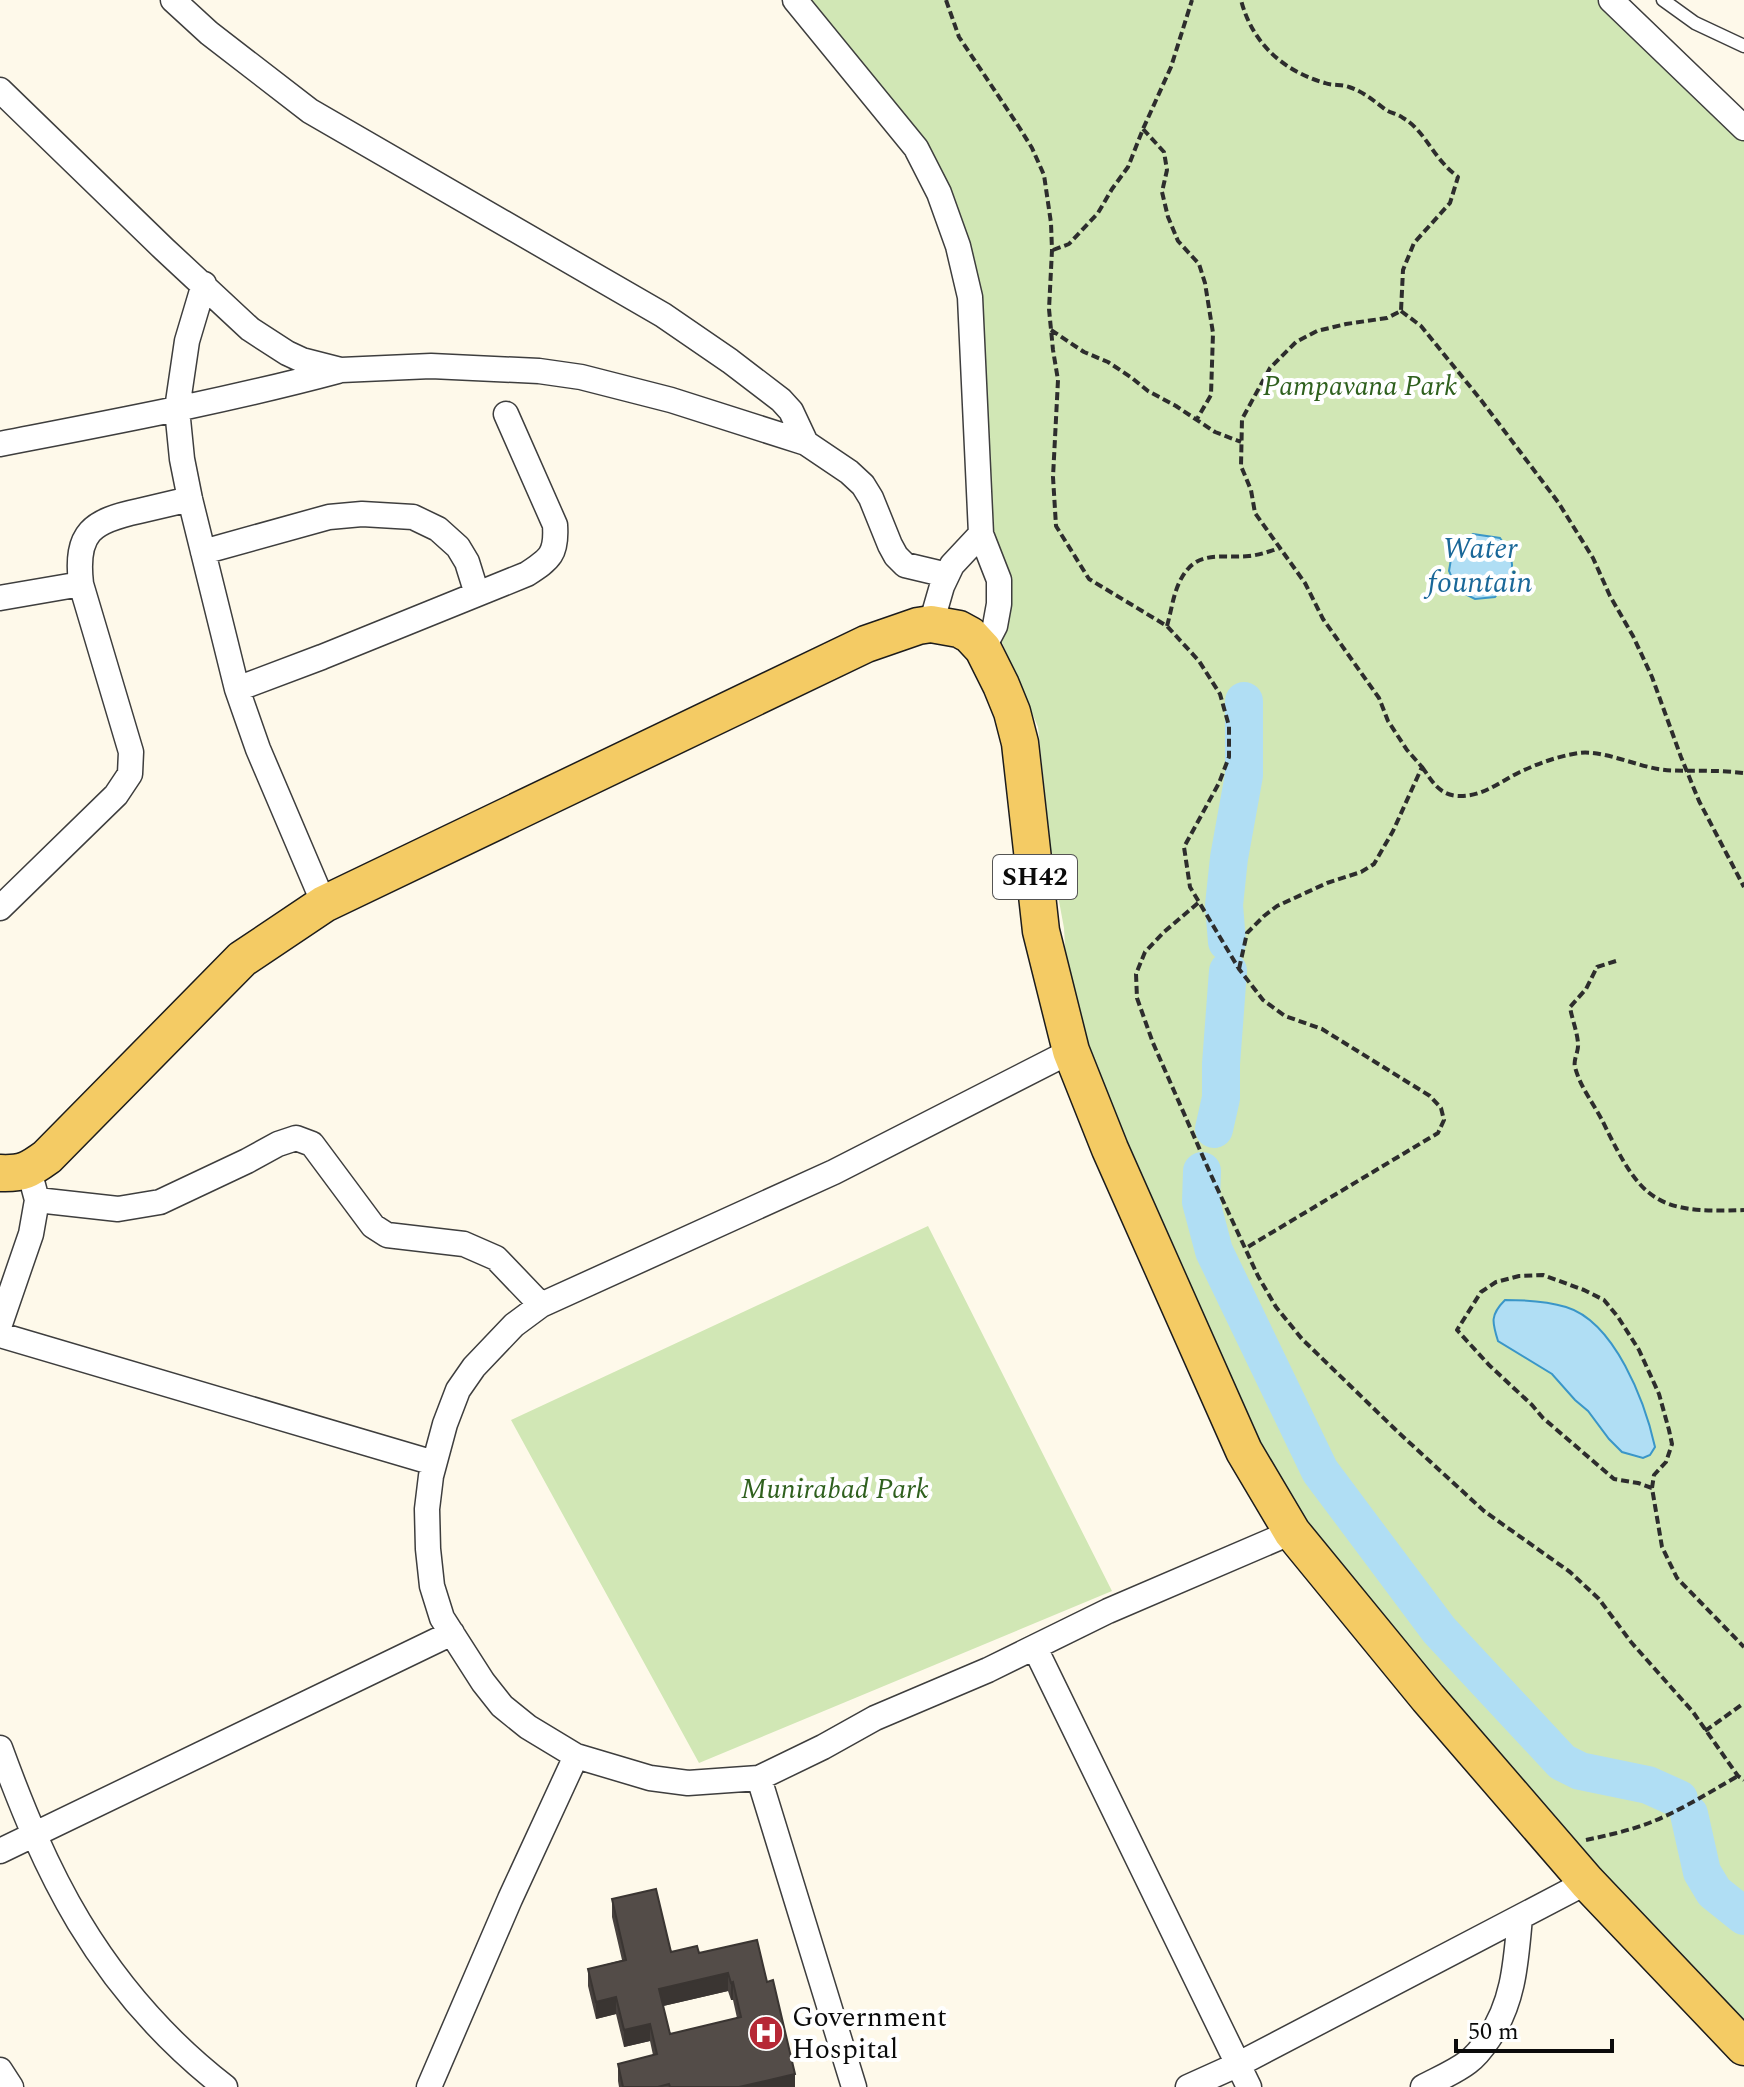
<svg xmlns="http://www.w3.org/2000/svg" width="1744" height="2087" viewBox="0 0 1744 2087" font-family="Spectral,serif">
  <rect width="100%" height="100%" fill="#fef9ea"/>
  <path fill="#d1e7b5" d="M795,0H1611L1744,130V2047L1292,1532L1071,1051L1064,928L1053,869L1038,727L995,626L981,534L974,349L939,193Z
    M928,1226L1112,1591L699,1763L511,1420Z"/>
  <path fill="#b0def4" stroke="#3a96c8" stroke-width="2" d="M1473,534L1500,538C1520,564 1513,573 1495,597L1475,599L1457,590L1449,571L1453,547Z
    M1505,1300C1525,1300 1546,1301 1566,1307C1615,1322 1645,1402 1655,1447L1650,1455L1643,1458L1622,1452L1609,1439L1588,1411L1575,1400L1552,1374L1498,1341C1492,1322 1490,1315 1505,1300Z"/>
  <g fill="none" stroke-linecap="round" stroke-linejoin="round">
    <path stroke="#b0def4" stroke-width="38" d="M1227,942L1224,905L1229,858L1244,775V701
      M1214,1129L1221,1098V1064L1228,971
      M1202,1171L1201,1202L1214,1251L1320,1471L1439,1630L1562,1762L1580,1771L1648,1785L1679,1799
      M1689,1814L1702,1872L1714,1892L1744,1916"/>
    <g stroke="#3e3e3e" stroke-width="15">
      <path id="lane" d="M1663,0L1695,23L1744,46"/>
    </g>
    <g stroke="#3e3e3e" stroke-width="27">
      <path id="street" d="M173,0L209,33L310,111L663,315L730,361L781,400L791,411L806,443
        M795,0L916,148L939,193L958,246L970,297L981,534L999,580V604L995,626L983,649
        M1611,0L1744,128
        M0,90L164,249L250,329L287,353L302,360L341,370L431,366L539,371L581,377L671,400L806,443L849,472L863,485L871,498L890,545L896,556L905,565L947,575
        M204,284L187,341L177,409L182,459L190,499L237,689L258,749L324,904
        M0,444C113,422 226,401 338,371
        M203,552L329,517L362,514L413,517L438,529L458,547L467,562L477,594
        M0,598L81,584
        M931,624L942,586L952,565L981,534
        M237,689L322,657L527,574C550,559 557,554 555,525L506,414
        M0,908L116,795L130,774L131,752L81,584C75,532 92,521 139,511C156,507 173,503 190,499
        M1071,1051L834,1172L541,1305L514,1325L474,1367L458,1390L445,1424L431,1476L427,1509L428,1549L432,1586L442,1618L483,1682L502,1706L528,1727L576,1756L650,1778L688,1783L759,1778L823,1747L875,1718L988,1670L1108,1611L1292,1532
        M37,1200L118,1209L160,1202L247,1161L278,1144L296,1138L312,1144L373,1226L387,1235L464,1244L496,1258L541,1305
        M0,1324L31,1234L37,1200L33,1185
        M0,1335L434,1463
        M1035,1648L1249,2087
        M0,1748C22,1808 46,1867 79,1922C117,1985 167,2042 225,2087
        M759,1778L854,2087
        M0,1851L452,1633
        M0,2070L11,2087
        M429,2087L510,1899L576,1756
        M1188,2087L1239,2064L1587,1882
        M1423,2087C1438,2079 1455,2072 1468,2062C1476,2056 1483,2047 1489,2038C1514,2002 1516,1961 1520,1917"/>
    </g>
    <g stroke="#1c1c1c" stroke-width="39">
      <path id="primary" d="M0,1173C23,1174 29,1170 47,1157L242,959L324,904L866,644L918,626L931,624L959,629L970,635L983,649L1001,685L1012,712L1020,743L1041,931L1071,1051L1110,1149L1244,1451L1292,1532L1428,1698L1587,1882L1744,2047"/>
    </g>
    <path stroke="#2d2d2d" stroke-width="4" stroke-dasharray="8 4" stroke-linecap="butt" d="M946,0L959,37L1019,127L1032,148L1044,175L1051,223L1052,250L1049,309L1053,350L1058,380L1053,477L1056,526L1089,579L1167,626L1199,661L1220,694L1229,726V757L1219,783L1184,847L1190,887L1239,969L1263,1000L1285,1016L1322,1029L1430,1096L1441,1108L1444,1120L1438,1133L1246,1248
      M1143,129L1164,152L1167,170L1162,192L1168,217L1178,241L1199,264L1205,283L1213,333L1211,395L1197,419
      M1053,250L1069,244L1098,213L1112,189L1128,167L1143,129L1171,67L1192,0
      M1401,311L1421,326L1481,400L1558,502L1593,558L1610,596L1633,636L1652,677L1681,757L1699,801L1744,887
      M1051,330L1084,352L1108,362L1132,378L1148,391L1176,406L1215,432L1241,442
      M1167,626C1171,612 1173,596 1179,583C1195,548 1220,559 1249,556C1260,555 1270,551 1280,548L1255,513L1251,490L1241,466L1242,419L1270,368L1296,342L1317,331L1346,324L1387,318L1401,311L1403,270L1414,243L1450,203L1458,177C1453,173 1448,169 1444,164C1430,149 1421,128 1403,118C1398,114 1391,113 1386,110C1374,101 1364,92 1349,87C1342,84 1333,86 1325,83C1283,71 1252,43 1241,0
      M1422,767C1432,781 1439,795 1458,796C1483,797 1499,782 1520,772C1539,763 1559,756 1579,753C1601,750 1635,765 1658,769C1677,772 1694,770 1713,771C1723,771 1734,772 1744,773
      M1198,903L1164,932L1145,952L1136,974L1137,998L1153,1043L1211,1175L1258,1276L1276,1307L1302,1339L1399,1433L1484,1511L1570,1572L1599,1599L1631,1642L1693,1712L1738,1776L1744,1780
      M1616,961L1597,967L1586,989L1570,1007C1572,1019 1577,1031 1578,1043C1579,1052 1573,1059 1575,1067C1580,1087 1594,1104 1603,1122C1641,1200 1655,1214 1744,1210
      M1239,969L1247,933L1264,916L1277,906L1327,883L1361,872L1374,864L1393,831L1422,767L1407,750L1388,721L1379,698L1335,636L1323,619L1305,583L1280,548
      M1652,1488L1638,1483L1614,1479L1543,1418L1532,1405L1489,1365L1457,1330L1481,1292L1496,1282L1519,1276L1543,1275L1584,1290L1604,1300L1618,1317L1639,1350L1659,1394L1669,1430L1672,1444L1666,1462L1654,1475L1652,1488L1662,1547L1677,1578L1744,1647
      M1705,1731L1744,1703
      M1586,1840C1609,1835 1632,1830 1654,1821C1683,1809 1710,1792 1738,1776"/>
    <use href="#lane" stroke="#fff" stroke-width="12"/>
    <use href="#street" stroke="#fff" stroke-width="24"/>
    <use href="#primary" stroke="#f4cb64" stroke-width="36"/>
  </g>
  <path fill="#47413e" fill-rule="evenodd" d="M612,1899L671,1952L699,1953L767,1982L795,2087H619L618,2081V2064L653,2055L650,2041L624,2047L616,2014L596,2019L588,1986V1969L622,1960L612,1917ZM728,1991L731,2000H733L737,2018L670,2034L663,2006Z"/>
  <path fill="#3a3532" d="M728,1973V1991L659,2007V1989Z
    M733,1982V2000H731V1983Z
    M616,1997V2014L596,2019V2002Z
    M650,2024V2041L624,2047V2030Z
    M795,2074V2087H739Z"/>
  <path fill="#534c48" stroke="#3a3532" stroke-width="2" fill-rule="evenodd" d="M656,1889L671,1952L697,1946L699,1953L757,1940L767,1982L773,1980L795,2074L739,2087H670L669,2084L658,2087H623L618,2064L657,2054L650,2024L624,2030L616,1997L596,2002L588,1969L626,1960L612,1899ZM728,1973L731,1983L733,1982L741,2017L670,2034L659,1989Z"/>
  <defs>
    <g id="hospital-disc" transform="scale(1.8)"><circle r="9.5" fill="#b62836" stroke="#fff"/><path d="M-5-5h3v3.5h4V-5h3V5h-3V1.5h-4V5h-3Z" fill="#fff"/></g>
  </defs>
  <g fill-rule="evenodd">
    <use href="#hospital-disc" x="766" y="2033"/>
  </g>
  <g text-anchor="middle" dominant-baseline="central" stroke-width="8" stroke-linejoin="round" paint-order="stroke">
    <rect fill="#fff" stroke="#545454" stroke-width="2" x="993" y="855" width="84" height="44" rx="6"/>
    <g font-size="26" font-weight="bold" fill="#0b0b0b">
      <text x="1035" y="877">SH42</text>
    </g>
    <g font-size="28" font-style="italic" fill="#2f601e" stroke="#fff">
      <text x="1360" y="386">Pampavana Park</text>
      <text x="835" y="1489">Munirabad Park</text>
    </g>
    <g font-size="28" fill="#0b0b0b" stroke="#fff" text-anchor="start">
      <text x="792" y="2017">Government<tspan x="792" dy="32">Hospital</tspan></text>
    </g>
    <g font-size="30" font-style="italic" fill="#196798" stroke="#fff">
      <text x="1480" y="549">Water<tspan x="1480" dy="34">fountain</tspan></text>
    </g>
  </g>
  <path d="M1456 2039v12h156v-12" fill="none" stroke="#0b0b0b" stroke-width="4"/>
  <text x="1468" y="2039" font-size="24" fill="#0b0b0b" stroke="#ffffff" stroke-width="6" paint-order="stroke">50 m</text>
</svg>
